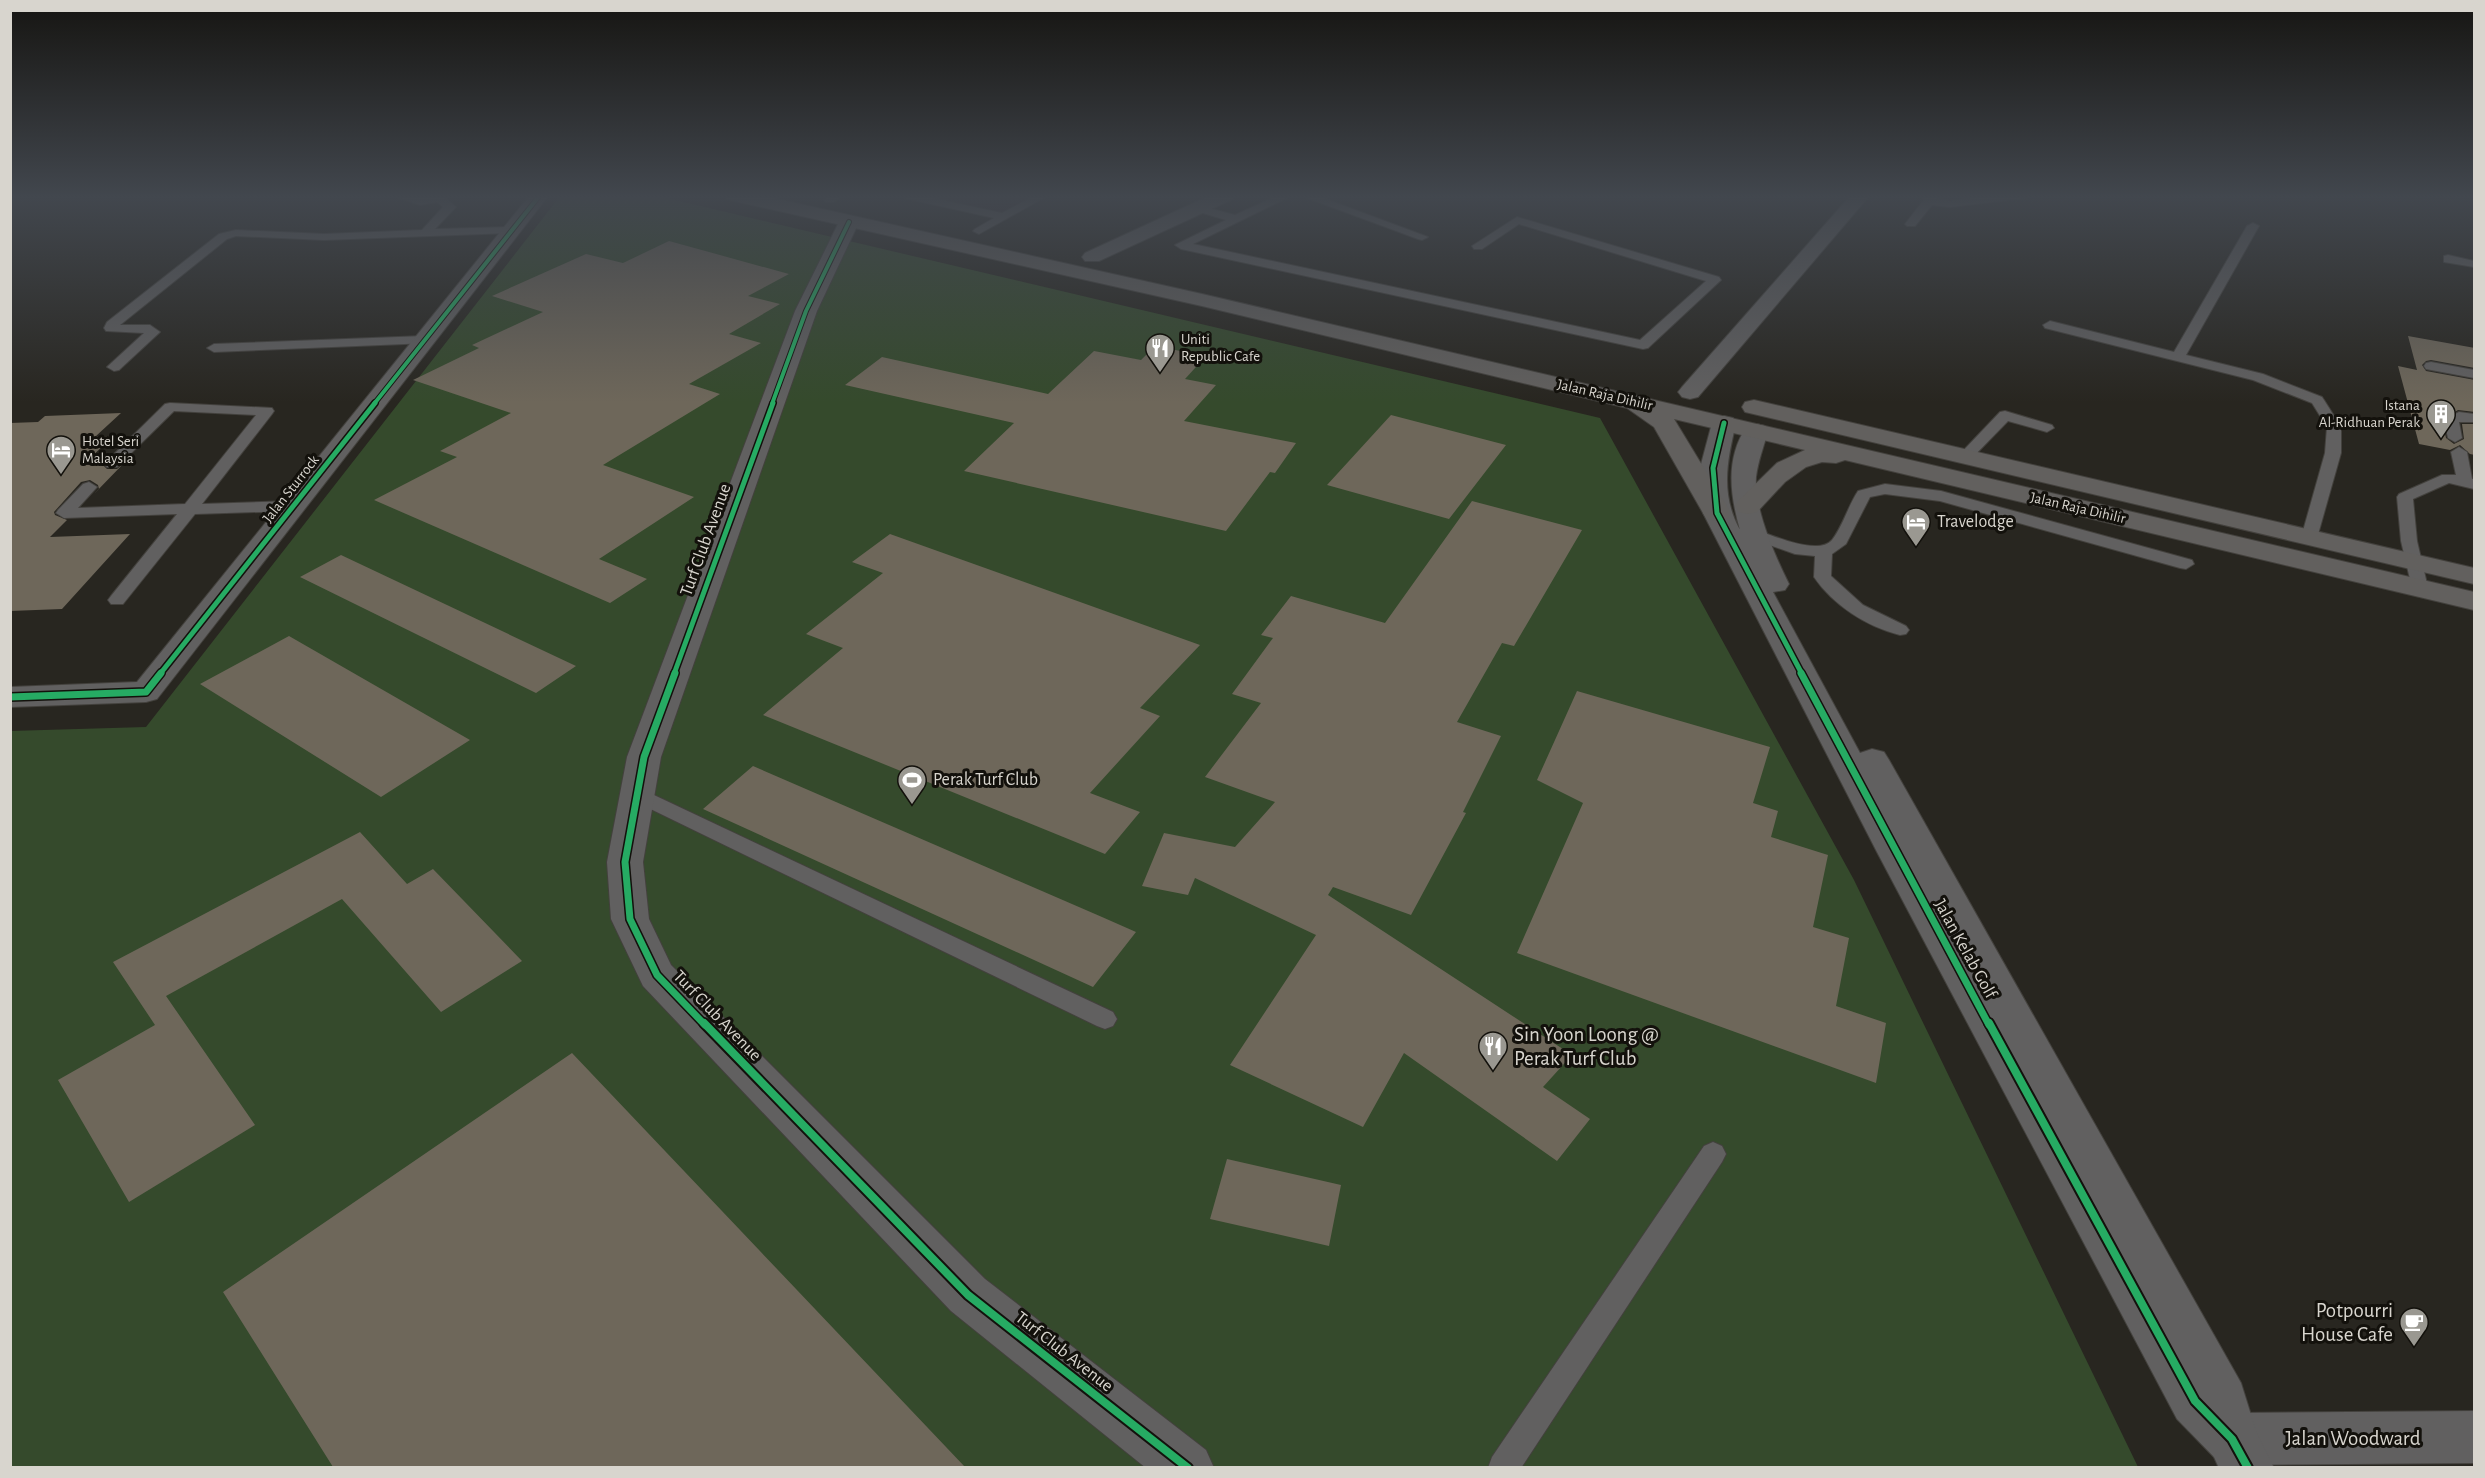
<svg xmlns="http://www.w3.org/2000/svg" width="2485" height="1478" viewBox="0 0 2485 1478" font-family="'Alegreya Sans',sans-serif">
  <rect width="100%" height="100%" fill="#282620"/>
  <path fill="#382931" d="M900,195H1041L1002,216Z"/>
  <path fill="#354a2c" d="M561,195H654L1600,418L1854,880L2138,1467H11L10,731L146,727Z"/>
  <path fill="#6e675a" d="M669,241L789,274L748,296L780,304L729,334L761,343L689,384L720,394L603,465L694,497L599,559L647,579L610,603L374,500L457,457L440,451L511,413L413,380L479,348L472,345L543,312L492,296L586,254L623,263Z
    M2408,336L2475,348V368L2431,360L2426,361L2422,365L2426,371L2475,380V412L2458,410L2442,420L2446,438L2454,444L2464,439L2462,424H2475V455L2470,454L2460,445L2450,450L2419,444L2398,366L2417,370Z
    M1155,346L1206,356L1185,379L1216,385L1184,421L1296,443L1275,473L1270,472L1226,531L964,471L1014,423L845,385L882,357L1048,394L1094,351L1141,360Z
    M121,413L96,436H113L83,465L102,464L107,469H117L124,463L94,494L99,489L98,485L90,480L81,482L54,512L55,515L67,520L50,537L130,534L62,609L10,611V423L38,422L45,416Z
    M1391,415L1506,445L1449,519L1327,485Z
    M1472,501L1582,530L1514,646L1502,643L1457,722L1501,736L1463,812L1466,813L1411,915L1333,887L1328,895L1572,1055L1543,1087L1590,1119L1557,1161L1404,1053L1363,1127L1230,1065L1316,935L1195,878L1188,895L1142,886L1164,833L1235,847L1275,802L1205,777L1261,703L1232,694L1273,638L1261,635L1291,596L1385,623Z
    M890,534L1200,645L1140,708L1160,716L1090,793L1140,812L1105,854L763,715L843,648L806,634L883,573L852,562Z
    M341,555L576,666L536,693L300,577Z
    M289,636L470,740L381,797L200,684Z
    M1577,691L1770,747L1753,803L1778,811L1771,837L1828,855L1813,927L1849,938L1836,1006L1886,1023L1876,1083L1517,953L1583,803L1537,780Z
    M753,766L1102,917L1136,932L1093,987L703,809Z
    M360,832L407,884L433,869L522,961L441,1012L342,899L166,996L255,1125L129,1202L58,1080L155,1025L113,962Z
    M572,1053L965,1467H333L223,1292Z
    M1227,1159L1341,1185L1329,1246L1210,1219Z"/>
  <g fill="none" stroke-linecap="round" stroke-linejoin="round">
    <g stroke="#43413d" stroke-width="2">
      <path id="service" d="M391,195C402,195 415,200 426,197L424,195L443,196L456,207L435,229L511,227L517,230L511,233L324,240L236,236L227,239L120,325H150L160,332L119,370L114,371L107,367L144,333L106,331L104,328L107,322L219,234L236,230L324,234L422,230L443,207L437,202L420,205Z
        M830,195H843L834,202H826L824,200Z
        M899,195H919L1002,213L1036,195H1049L979,234L973,231L975,229L994,218L904,198Z
        M1279,195H1293L1193,244L1640,340L1706,281L1519,224L1482,249H1474L1472,246L1517,217L1719,277L1721,280L1648,348L1643,349L1181,249L1175,245L1226,220L1193,210V206L1197,205L1235,215Z
        M1299,195H1315L1428,237L1422,240L1418,239Z
        M1924,195H1934L1935,198L1950,201L1997,195H2031L2026,198L1950,207L1932,205L1915,226H1907L1905,224L1923,201Z
        M2253,223L2259,226L2186,355L2263,374L2322,397L2324,400L2341,427V453L2317,538L2309,543L2301,538L2325,453L2327,427L2312,403L2253,380L2045,328L2043,325L2050,321L2174,352L2247,226Z
        M2448,255L2474,261V267L2444,262V256Z
        M424,336L429,337L431,340L429,343L214,352L207,348L214,344Z
        M2431,362L2474,370V378L2426,369L2424,366L2426,363Z
        M170,403L272,408L274,411L272,414L202,504L292,501L300,506L292,511L195,514L123,604H111L108,600L111,596L177,514L64,518L56,513L58,510L83,484L89,482L97,487L78,508L185,504L256,415L174,411L117,467H107L104,464L107,461L165,404Z
        M2005,411L2052,425L2054,428L2047,432L2008,421L1970,460H1960L1957,457L1960,454L2000,412Z
        M2459,412L2474,414V422H2459L2462,438L2455,442L2448,438L2444,420Z
        M2459,447L2467,452L2472,479H2474V489L2449,483L2413,499L2417,541L2428,588L2425,592H2413L2401,541L2397,497L2399,494L2442,475H2456L2451,452Z
        M1885,484L1941,491L2192,560L2194,564L2186,569L2180,568L1940,501L1885,494L1870,497L1846,544L1832,554L1831,576L1863,605L1906,626L1909,630L1906,634L1900,635C1867,627 1833,605 1814,577L1815,556L1795,554L1738,534L1736,531L1744,526C1764,531 1817,558 1832,540C1843,526 1848,506 1858,491Z
        M637,787L1113,1012L1117,1019L1113,1026L1105,1029L1097,1026L630,799L627,794L630,789Z
        M1713,1142L1722,1146L1726,1154L1722,1162L1521,1468H1488L1492,1457L1704,1146Z"/>
    </g>
    <g stroke="#43413d" stroke-width="2">
      <path id="minor" d="M530,195H549L157,699L146,702L10,707V687L137,682Z
        M1211,195H1235L1233,199L1099,261H1085L1082,257L1085,253Z
        M1851,195H1870L1698,397L1690,399L1682,397L1678,392L1682,387Z
        M849,216L856,218L859,222L817,311L661,757L643,862L649,919L671,965L985,1279L1206,1450L1214,1468H1146L951,1311L643,986L611,919L607,862L627,757L795,311L839,222L842,218Z
        M2474,1411V1463L2232,1465L2214,1457L2206,1439L2214,1421L2232,1413Z"/>
    </g>
    <g stroke="#43413d" stroke-width="2">
      <path id="tertiary" d="M1724,416L1733,418L1736,423C1727,461 1720,494 1740,530C1730,495 1725,458 1747,426L1756,424L1765,426L1768,431C1764,446 1758,461 1756,477C1754,509 1775,556 1789,584L1785,590L1773,592L1860,753L1872,749L1884,752L1889,760L2241,1383L2256,1431L2274,1468H2219L2214,1457L2177,1419L1877,852L1703,513L1700,468L1712,423L1715,418Z"/>
    </g>
    <g stroke="#43413d" stroke-width="2">
      <path id="primary" d="M725,195H760L1202,294L2474,592V610L1845,460L1836,463L1822,462L1806,467L1785,482L1757,512L1748,514L1739,512L1735,506L1739,500L1777,463L1805,450L1674,419L1731,513L1727,519L1717,521L1707,519L1703,513L1654,427L1627,408L1202,306L734,201L727,199Z
        M1754,400L2474,568V584L1745,412L1742,407L1745,402Z"/>
    </g>
    <use href="#service" fill="#616060" fill-rule="evenodd"/>
    <use href="#minor" fill="#616060" fill-rule="evenodd"/>
    <use href="#tertiary" fill="#616060" fill-rule="evenodd"/>
    <use href="#primary" fill="#62605e" fill-rule="evenodd"/>
    <g stroke="#13110c" stroke-width="6">
      <path id="cycleway-far3" d="M374,404L540,195
        M772,404L806,311L849,222"/>
    </g>
    <g stroke="#13110c" stroke-width="8">
      <path id="cycleway-far2" d="M1724,423L1713,468L1717,513L1802,674
        M160,674L375,403
        M674,674L773,403"/>
    </g>
    <g stroke="#13110c" stroke-width="10">
      <path id="cycleway-far1" d="M675,673L644,757L625,862L630,919L657,975L705,1025
        M1801,673L1989,1025
        M10,697L146,692L161,673"/>
    </g>
    <g stroke="#13110c" stroke-width="12">
      <path id="cycleway" d="M704,1023L968,1295L1188,1468
        M1989,1023L2195,1401L2232,1439L2248,1468"/>
    </g>
    <use href="#cycleway-far3" stroke="#26ab63" stroke-width="4"/>
    <use href="#cycleway-far2" stroke="#26ab63" stroke-width="5"/>
    <use href="#cycleway-far1" stroke="#26ab63" stroke-width="7"/>
    <use href="#cycleway" stroke="#26ab63" stroke-width="8"/>
  </g>
  <linearGradient id="sky" x2="0" y2="1"><stop stop-color="#161512"/><stop offset="0.49" stop-color="#42474e"/><stop offset="1" stop-color="#42474e" stop-opacity="0"/></linearGradient>
  <rect width="2485" height="402" fill="url(#sky)"/>
  <defs>
    <g id="restaurant-pin" transform="scale(1.5)"><path d="M0 17L-7.5 6A9.5 9.5 0 1 1 7.5 6Z" fill="#9a9891" stroke="#13110c"/><path d="M-5-6h1v4h1v-4h1v4h1v-4h1v5L-1.5 .5V6h-2V.5L-5-1ZM5-6V6H3V1.5H1.5Q1.5-4 5-6Z" fill="#fff"/></g>
    <g id="building-pin" transform="scale(1.5)"><path d="M0 17L-7.5 6A9.5 9.5 0 1 1 7.5 6Z" fill="#9a9891" stroke="#13110c"/><path d="M-4-6H4V6H1V3H-1V6H-4ZM-2.5-4.3h1.7v1.8h-1.7ZM.8-4.3h1.7v1.8H.8ZM-2.5-1h1.7V.8h-1.7ZM.8-1h1.7V.8H.8Z" fill="#fff"/></g>
    <g id="hotel-pin" transform="scale(1.5)"><path d="M0 17L-7.5 6A9.5 9.5 0 1 1 7.5 6Z" fill="#9a9891" stroke="#13110c"/><path d="M-6-4.5h1.5V1H6V5H4.5V3h-9V5H-6ZM-4 0a1.8 1.8 0 1 1 3.6 0ZM.5 0V-2.5h3Q6-2.5 6 0Z" fill="#fff"/></g>
    <g id="stadium-pin" transform="scale(1.5)"><path d="M0 17L-7.5 6A9.5 9.5 0 1 1 7.5 6Z" fill="#9a9891" stroke="#13110c"/><path d="M0-5a6.5 5 0 1 0 0 10a6.5 5 0 1 0 0-10ZM-3.5-1.8h7v3.6h-7Z" fill="#fff"/></g>
    <g id="cafe-pin" transform="scale(1.5)"><path d="M0 17L-7.5 6A9.5 9.5 0 1 1 7.5 6Z" fill="#9a9891" stroke="#13110c"/><path d="M-5.5-4.5H6V0H3Q3 3.5 0 3.5H-2.5Q-5.5 3.5-5.5 0ZM3-3.2v2h1.7v-2ZM-6 4.5H4V6H-6Z" fill="#fff"/></g>
  </defs>
  <g fill-rule="evenodd">
    <use href="#restaurant-pin" x="1160" y="348"/>
    <use href="#building-pin" x="2441" y="414"/>
    <use href="#hotel-pin" x="61" y="450"/>
    <use href="#hotel-pin" x="1916" y="522"/>
    <use href="#stadium-pin" x="912" y="780"/>
    <use href="#restaurant-pin" x="1493" y="1046"/>
    <use href="#cafe-pin" x="2414" y="1322"/>
  </g>
  <g text-anchor="middle" dominant-baseline="central" stroke-width="6" stroke-linejoin="round" paint-order="stroke">
    <g font-size="15" fill="#d8d5ce" stroke="#13110c" text-anchor="start">
      <text x="1181" y="339">Uniti<tspan x="1181" dy="17">Republic Cafe</tspan></text>
      <text x="2420" y="405" text-anchor="end">Istana<tspan x="2420" dy="17">Al-Ridhuan Perak</tspan></text>
      <text x="82" y="441">Hotel Seri<tspan x="82" dy="17">Malaysia</tspan></text>
    </g>
    <g font-size="15" fill="#d8d5ce" stroke="#13110c">
      <text transform="translate(1605 395) rotate(13)">Jalan Raja Dihilir</text>
      <text transform="translate(291 489) rotate(-52)">Jalan Sturrock</text>
      <text transform="translate(2078 508) rotate(13)">Jalan Raja Dihilir</text>
    </g>
    <g font-size="18" fill="#d8d5ce" stroke="#13110c" text-anchor="start">
      <text x="1937" y="522">Travelodge</text>
      <text x="933" y="780">Perak Turf Club</text>
    </g>
    <g font-size="18" fill="#d8d5ce" stroke="#13110c">
      <text transform="translate(706 540) rotate(-70)">Turf Club Avenue</text>
      <text transform="translate(1965 949) rotate(61)">Jalan Kelab Golf</text>
      <text transform="translate(717 1016) rotate(46)">Turf Club Avenue</text>
      <text transform="translate(1064 1352) rotate(38)">Turf Club Avenue</text>
    </g>
    <g font-size="21" fill="#d8d5ce" stroke="#13110c" text-anchor="start">
      <text x="1514" y="1034">Sin Yoon Loong @<tspan x="1514" dy="24">Perak Turf Club</tspan></text>
      <text x="2393" y="1310" text-anchor="end">Potpourri<tspan x="2393" dy="24">House Cafe</tspan></text>
    </g>
    <g font-size="21" fill="#d8d5ce" stroke="#13110c">
      <text x="2353" y="1438">Jalan Woodward</text>
    </g>
  </g>
  <rect width="2485" height="1478" fill="none" stroke="#d8d5ce" stroke-width="24"/>
</svg>
